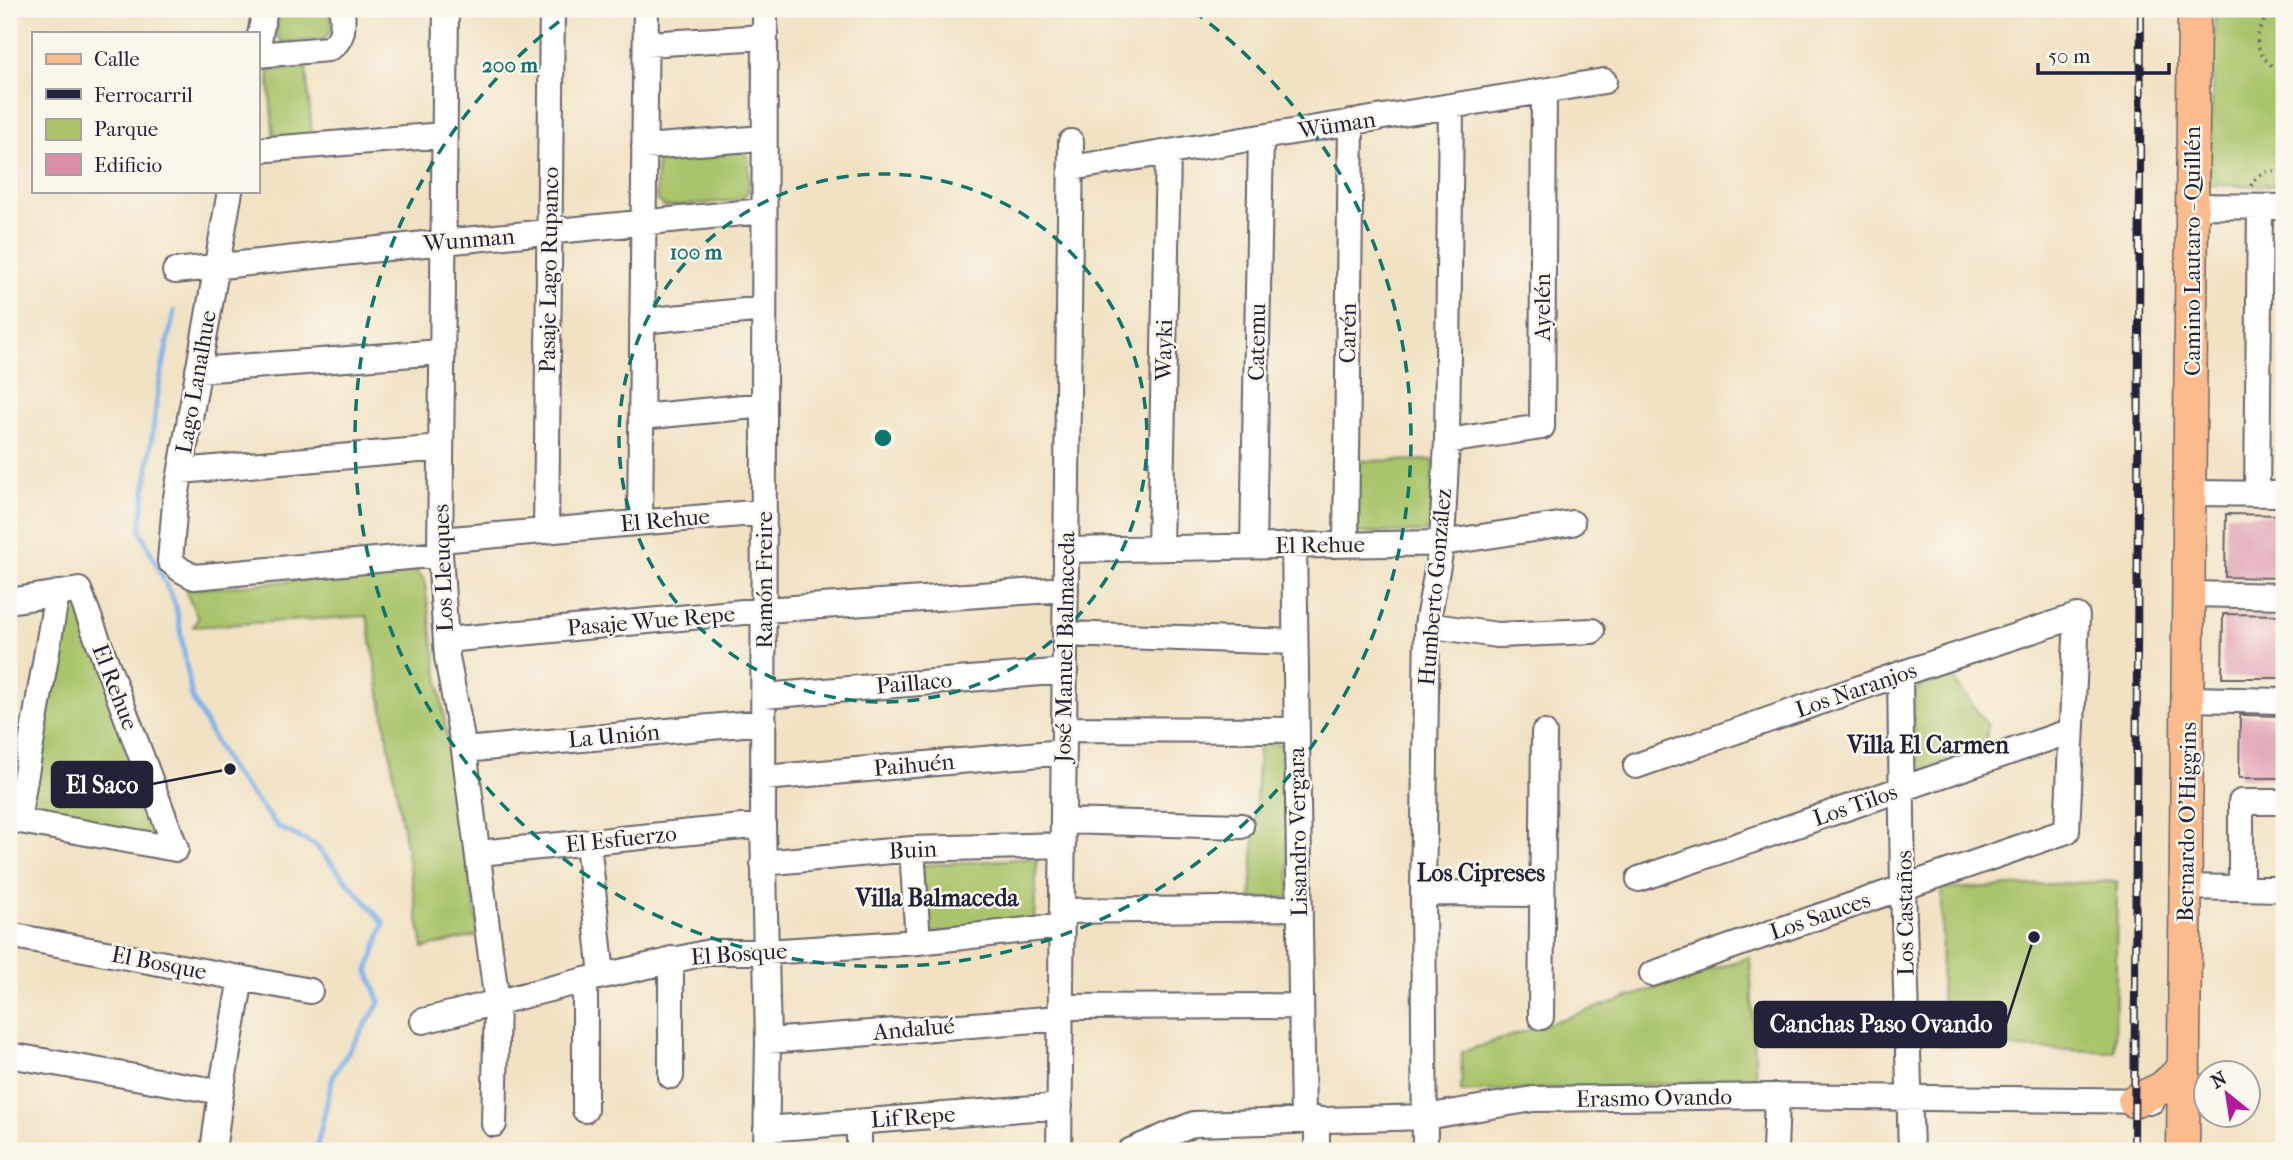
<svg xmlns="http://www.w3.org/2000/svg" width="2293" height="1160" viewBox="0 0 2293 1160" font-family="'IM FELL French Canon',serif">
  <rect width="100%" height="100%" fill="#fbf7ec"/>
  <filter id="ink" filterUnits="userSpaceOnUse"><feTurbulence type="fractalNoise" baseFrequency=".0143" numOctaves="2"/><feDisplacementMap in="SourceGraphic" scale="14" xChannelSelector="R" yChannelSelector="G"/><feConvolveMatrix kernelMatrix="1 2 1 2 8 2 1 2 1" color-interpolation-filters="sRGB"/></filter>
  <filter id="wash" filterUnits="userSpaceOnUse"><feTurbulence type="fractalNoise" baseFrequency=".00686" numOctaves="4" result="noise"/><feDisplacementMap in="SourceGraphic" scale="28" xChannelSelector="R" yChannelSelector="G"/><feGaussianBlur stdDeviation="1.57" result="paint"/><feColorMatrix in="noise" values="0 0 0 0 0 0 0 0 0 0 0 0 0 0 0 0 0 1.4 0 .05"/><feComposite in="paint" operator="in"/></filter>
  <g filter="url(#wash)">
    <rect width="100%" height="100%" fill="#f1e2c3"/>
    <path fill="#a9c46b" stroke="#667353" stroke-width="2" d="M279,9H331V31L323,40L282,42L276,34Z
      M2215,9H2284V186L2209,185Z
      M306,67L312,136L274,140L268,70Z
      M741,148L749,159V190L741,200L665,207L656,199L657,159L665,152Z
      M1434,460L1430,532L1357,533L1355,461Z
      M415,570L424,579L448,745L479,935L423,948L367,616L193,627L198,618L185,590Z
      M76,596L172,846L21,818L60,598Z
      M1952,677L1988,726L1985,749L1921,772L1914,763V693L1920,686Z
      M1259,744H1284L1290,898L1251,899Z
      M1037,858L1034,923L926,934L921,865Z
      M2117,881L2115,1052L1941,1045L1942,889Z
      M1750,957L1756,1080L1461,1092L1462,1052Z"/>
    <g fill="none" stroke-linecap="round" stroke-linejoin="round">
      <path stroke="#7fb2ec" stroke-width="5" d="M174,311L158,391L140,530L176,606L192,698L230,769L278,827L315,845L384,923L368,971L380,1002L333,1076L316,1151"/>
    </g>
    <g id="blocks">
      <path fill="#db8fa7" d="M2226,514L2284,515V578L2225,577Z
        M2223,614L2284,615V678H2222Z
        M2240,715L2284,716V778H2239Z"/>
    </g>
  </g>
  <g filter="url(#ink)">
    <use href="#blocks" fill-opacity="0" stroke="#6a656b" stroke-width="2"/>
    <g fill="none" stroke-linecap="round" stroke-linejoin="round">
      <g stroke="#6a656b" stroke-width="28">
        <path id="minor" d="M446,9L440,554L447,657L464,750L497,1003L494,1124
          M765,9L763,825L768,1041L766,1151
          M646,44L764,37
          M257,51L265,9
          M257,55L328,49C345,40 343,26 342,9
          M644,147L764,138
          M257,150L444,135
          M1071,168L1604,81
          M230,191L175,503L170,561L181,570L194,577L440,554
          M2193,206L2284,207
          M175,271L443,242L763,211
          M642,321L764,309
          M198,370L441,352
          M641,417L764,405
          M1447,441L1542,427L1544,91
          M181,471L441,448
          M2190,493L2284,494
          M2257,494L2260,207
          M640,521L646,9
          M546,531L552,9
          M440,540L764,512
          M1346,544L1351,122
          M1294,545L1303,1119
          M1253,546L1261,137
          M1160,548L1168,152
          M1066,550L1442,543L1572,523
          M2189,594L2284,596
          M9,601L79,590L176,849
          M1427,625L1497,635L1592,631
          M1065,634L1295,642
          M446,640L765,610L1066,589
          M1900,674L1903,888L1911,1151
          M764,696L1065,671
          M2188,699L2284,701
          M1064,729L1296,730
          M464,750L764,722
          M1636,766L1900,674L2077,616L2067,831L1652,974
          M764,778L1064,752
          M9,819L176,849
          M18,820L57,593
          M1063,821L1241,826
          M588,842L602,976
          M912,849L918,942
          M479,853L763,825
          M763,863L912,849L1063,845
          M1639,879L2071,731
          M2186,887L2284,889
          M2241,888V802H2284
          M1423,893L1541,894
          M1062,911L1299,908
          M9,935L310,991
          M671,959V1076
          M1061,1007L1301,1006
          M1541,1017L1544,733
          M423,1021L585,980L710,952H766L918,942L1062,926
          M768,1041L1060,1018
          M9,1055L221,1092
          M585,1110V980
          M766,1129L1060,1106
          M213,1151L221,1092L241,978
          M859,1151V1122
          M1059,1151L1071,142
          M1130,1151L1194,1124L1425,1117L1533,1099L1777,1096L2152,1101
          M1317,1151V1119
          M1425,1151L1423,893L1427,625L1442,543L1447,441L1451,106
          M1775,1151L1777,1096"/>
      </g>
      <g stroke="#6a656b" stroke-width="35">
        <path id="major" d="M2134,1101L2162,1088L2184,1068
          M2183,1151L2194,9"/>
      </g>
      <path stroke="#6a656b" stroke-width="3.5" stroke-dasharray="2 5" stroke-linecap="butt" d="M2272,9C2269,15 2263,21 2260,28C2251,50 2268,64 2284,75
        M2284,9V23
        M2251,186C2256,173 2271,168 2284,172"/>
      <use href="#minor" stroke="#fff" stroke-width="24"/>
      <use href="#major" stroke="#fbbb8c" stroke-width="32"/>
      <g stroke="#22223b" stroke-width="8">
        <path id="rail" d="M2134,1151L2141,9"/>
      </g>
      <use href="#rail" stroke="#fbf7ec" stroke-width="5" stroke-dasharray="16" stroke-linecap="butt"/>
    </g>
  </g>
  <g fill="none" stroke="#0f766e" stroke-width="3.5" stroke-dasharray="12 9">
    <circle cx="883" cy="438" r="264"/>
    <path d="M1193 11A528 528 0 1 1 573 11"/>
  </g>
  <g text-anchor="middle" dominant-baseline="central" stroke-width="5" stroke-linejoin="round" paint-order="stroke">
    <g font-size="23" fill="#22223b" stroke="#fbf7ec">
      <text transform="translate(1337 125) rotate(-9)">Wüman</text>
      <text transform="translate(469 240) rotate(-5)">Wunman</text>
      <text transform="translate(2192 251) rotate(-90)">Camino Lautaro - Quillén</text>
      <text transform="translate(549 270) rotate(-89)">Pasaje Lago Rupanco</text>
      <text transform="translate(1542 307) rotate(-90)">Ayelén</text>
      <text transform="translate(1348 333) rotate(-89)">Carén</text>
      <text transform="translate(1257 342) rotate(-89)">Catemu</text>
      <text transform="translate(1164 350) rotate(-89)">Wayki</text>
      <text transform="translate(196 382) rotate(-80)">Lago Lanalhue</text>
      <text transform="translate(665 520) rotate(-5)">El Rehue</text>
      <text transform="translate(1320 545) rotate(-1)">El Rehue</text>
      <text transform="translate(443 568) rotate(-92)">Los Lleuques</text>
      <text transform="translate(764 580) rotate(-90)">Ramón Freire</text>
      <text transform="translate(1435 587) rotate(-85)">Humberto González</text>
      <text transform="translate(651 621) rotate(-5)">Pasaje Wue Repe</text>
      <text transform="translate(1065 647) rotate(-89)">José Manuel Balmaceda</text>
      <text transform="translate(914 683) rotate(-5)">Paillaco</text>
      <text transform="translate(115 687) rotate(69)">El Rehue</text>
      <text transform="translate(1856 690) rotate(-19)">Los Naranjos</text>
      <text transform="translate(614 736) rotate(-5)">La Unión</text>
      <text transform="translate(914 765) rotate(-5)">Paihuén</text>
      <text transform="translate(1855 805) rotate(-19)">Los Tilos</text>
      <text transform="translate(2187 822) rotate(-89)">Bernardo O'Higgins</text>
      <text transform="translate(1298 832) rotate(-91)">Lisandro Vergara</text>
      <text transform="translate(621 839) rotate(-6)">El Esfuerzo</text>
      <text transform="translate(913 850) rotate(-3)">Buin</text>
      <text transform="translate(1905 913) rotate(-91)">Los Castaños</text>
      <text transform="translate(1820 916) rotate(-19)">Los Sauces</text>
      <text transform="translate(739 954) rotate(-4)">El Bosque</text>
      <text transform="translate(159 963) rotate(11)">El Bosque</text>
      <text transform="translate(914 1029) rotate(-5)">Andalué</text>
      <text transform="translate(1654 1098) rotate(-1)">Erasmo Ovando</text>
      <text transform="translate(913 1117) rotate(-4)">Lif Repe</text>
    </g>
    <g font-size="24" font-weight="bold" fill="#22223b" stroke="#fbf7ec">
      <text x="1928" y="745">Villa El Carmen</text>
      <text x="1481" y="873">Los Cipreses</text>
      <text x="937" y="898">Villa Balmaceda</text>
    </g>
  </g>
  <circle cx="883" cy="438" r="10" fill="#0f766e" stroke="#fbf7ec" stroke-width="3.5"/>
  <g font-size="21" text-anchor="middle" font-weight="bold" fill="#0f766e" stroke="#fbf7ec" stroke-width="5" stroke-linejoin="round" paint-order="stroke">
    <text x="510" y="72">200 m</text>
    <text x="696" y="259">100 m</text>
  </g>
  <path fill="none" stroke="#22223b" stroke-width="2.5" d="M230 769L152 784M2034 937L2006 1024"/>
  <g fill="#22223b" stroke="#fbf7ec" stroke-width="2.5">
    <circle cx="230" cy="769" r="7"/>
    <circle cx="2034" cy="937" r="7"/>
  </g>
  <g fill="#22223b" stroke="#22223b" stroke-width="2.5">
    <rect x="52" y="762" width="100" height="45" rx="7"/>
    <rect x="1755" y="1002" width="251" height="45" rx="7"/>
  </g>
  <g font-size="24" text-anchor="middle" font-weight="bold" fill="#fff">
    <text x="102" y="793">El Saco</text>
    <text x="1881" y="1032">Canchas Paso Ovando</text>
  </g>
  <rect width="2293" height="1160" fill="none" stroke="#fbf7ec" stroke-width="35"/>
  <rect x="32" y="32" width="228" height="161" fill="#fbf7ec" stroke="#a4a2a5" stroke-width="2"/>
  <rect x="46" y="54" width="35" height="10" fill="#fbbb8c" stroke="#a4a2a5" stroke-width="2"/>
  <text x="94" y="66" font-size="21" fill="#22223b">Calle</text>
  <rect x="46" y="89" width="35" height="10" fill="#22223b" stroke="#a4a2a5" stroke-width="2"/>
  <text x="94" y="102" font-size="21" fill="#22223b">Ferrocarril</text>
  <rect x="46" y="119" width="35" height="21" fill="#a9c46b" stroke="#a4a2a5" stroke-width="2"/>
  <text x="94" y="136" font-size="21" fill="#22223b">Parque</text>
  <rect x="46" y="154" width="35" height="21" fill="#db8fa7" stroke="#a4a2a5" stroke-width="2"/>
  <text x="94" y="172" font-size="21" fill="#22223b">Edificio</text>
  <g transform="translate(2227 1094) rotate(330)"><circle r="33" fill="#fbf7ec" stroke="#a4a2a5" stroke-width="2"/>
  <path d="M0-5L12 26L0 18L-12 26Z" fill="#b5179e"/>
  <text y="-10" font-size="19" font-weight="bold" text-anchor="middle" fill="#22223b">N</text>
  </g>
  <path d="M2038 63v10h131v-10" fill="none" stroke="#22223b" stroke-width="3.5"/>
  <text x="2048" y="63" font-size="21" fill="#22223b" stroke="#fbf7ec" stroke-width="5" paint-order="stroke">50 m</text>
</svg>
